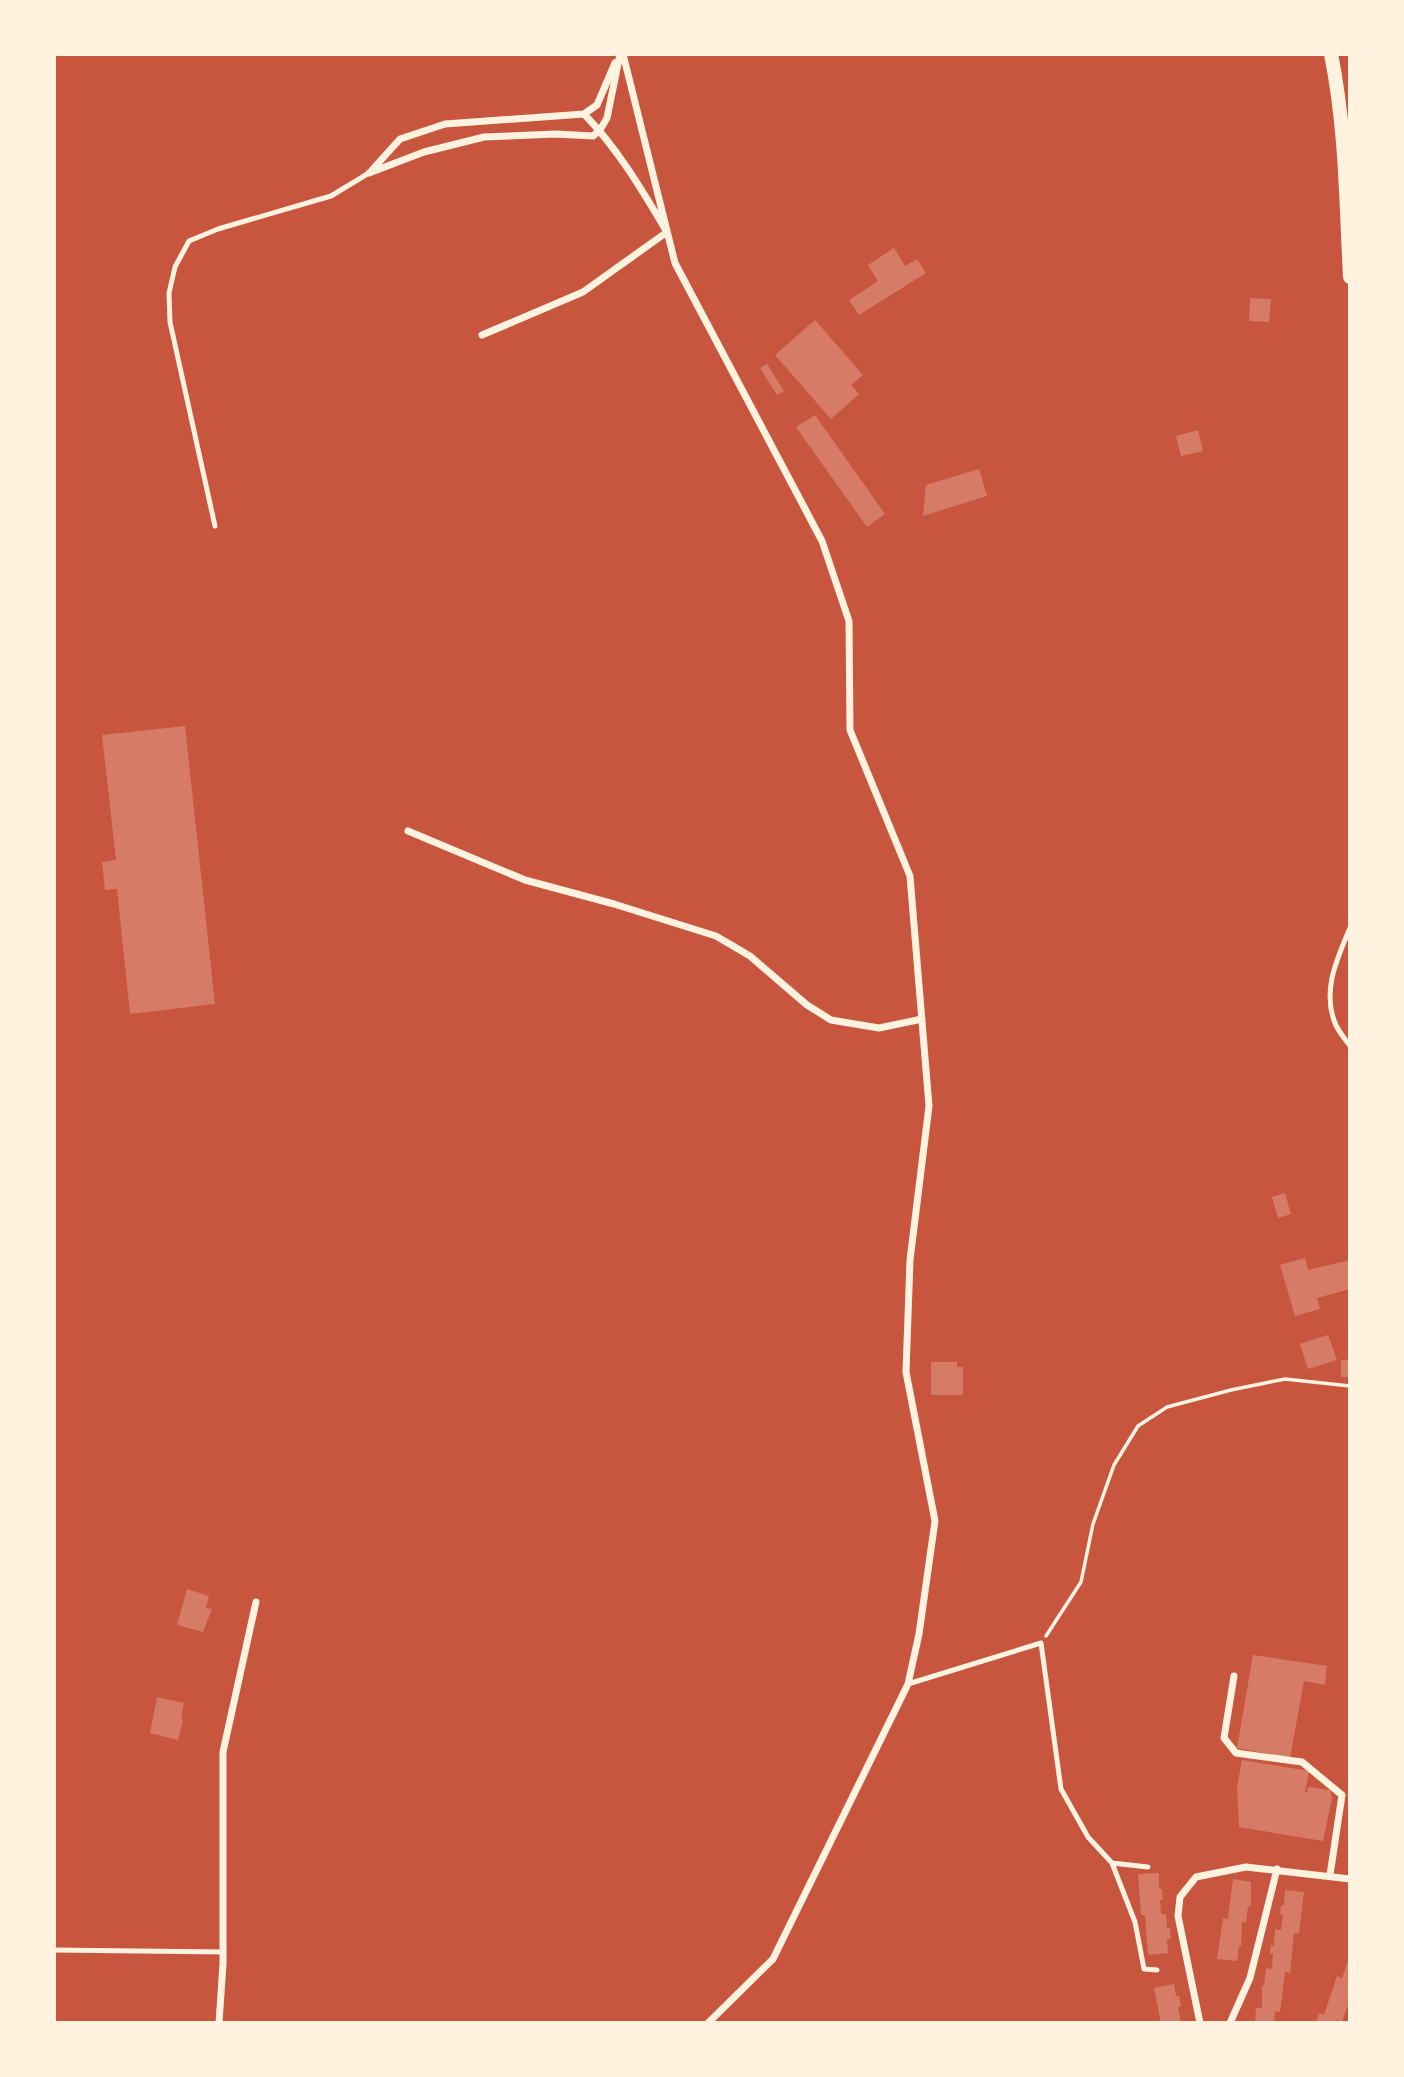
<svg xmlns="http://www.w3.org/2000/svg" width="1404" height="2077" viewBox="0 0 1404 2077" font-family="Barlow,sans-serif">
  <rect width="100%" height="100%" fill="#c8553d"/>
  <path fill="#d67c66" d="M894,248L905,266L917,259L926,273L859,315L849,300L878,281L868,265Z
    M1250,298L1271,299L1269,322L1249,321Z
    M815,320L863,375L851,385L859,394L831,419L775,355Z
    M767,364L784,391L777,395L760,368Z
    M815,415L885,514L867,527L796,427Z
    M1198,430L1203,451L1181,456L1176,436Z
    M979,469L987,496L923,516L926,485Z
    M185,726L215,1004L130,1014L117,889L105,890L102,862L116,860L102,735Z
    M1285,1193L1291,1214L1278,1218L1272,1197Z
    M1305,1258L1308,1270L1350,1260V1289L1317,1298L1320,1309L1295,1316L1280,1265Z
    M1328,1335L1337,1360L1308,1369L1300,1344Z
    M1341,1360H1350V1377H1341Z
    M931,1362H957V1367H963V1395H931Z
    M187,1589L209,1596L206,1608L212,1609L203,1632L177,1625Z
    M1253,1655L1327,1666L1325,1685L1304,1681L1290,1758L1237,1748Z
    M157,1697L184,1703L181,1719L183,1720L178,1740L150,1733Z
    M1242,1760L1309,1771L1305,1792L1307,1793L1308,1787L1330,1790L1332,1798L1323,1841L1239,1827L1237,1787Z
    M1159,1873V1889H1162L1163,1899L1160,1900L1161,1914H1166L1167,1928H1170L1171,1939H1167L1168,1953L1148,1955L1145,1915H1141L1138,1874Z
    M1233,1879L1251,1882V1907L1248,1906L1246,1923L1242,1922L1241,1946H1239L1237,1961L1217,1959L1223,1918L1228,1919Z
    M1285,1890L1304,1892L1299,1933H1294L1290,1973L1285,1972L1280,2012L1275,2011L1274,2023H1255L1256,2008H1262V1985L1264,1986L1266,1968L1272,1969L1273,1954H1270L1271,1945L1274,1946L1275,1929L1281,1930L1283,1914H1280L1281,1905H1284Z
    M1350,1956V2004L1349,2007H1347L1342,2022L1336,2020L1335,2023H1316L1319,2013L1324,2015L1337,1976L1342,1978Z
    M1174,1984L1176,1996H1179L1181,2006L1178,2007L1181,2023H1161L1154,1988Z"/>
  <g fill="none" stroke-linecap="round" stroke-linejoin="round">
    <path stroke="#fff3e0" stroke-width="3.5" d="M1046,1636L1081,1582L1093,1524L1114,1465L1138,1426L1167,1407L1231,1390L1285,1379L1350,1386"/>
    <path stroke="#fff3e0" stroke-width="5" d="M215,526L170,322L169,293L175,267L189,241L218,229L331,196L369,173
      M1350,928C1337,959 1322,990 1335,1023C1338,1031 1345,1039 1350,1046
      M908,1684L1041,1643L1061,1789L1088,1837L1112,1863L1148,1867
      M1112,1863L1135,1922L1144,1969L1157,1970
      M54,1950L224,1952"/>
    <path stroke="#fff3e0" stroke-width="7" d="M623,54L675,263L822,541L849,621L850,730L910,876L929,1106L910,1260L906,1372L935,1521L919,1634L908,1684L773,1959L708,2023
      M372,170L400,139L445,124L584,114L597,105L615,63
      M369,173L424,152L484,137L556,134L593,136L600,130L607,118L620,54
      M482,335L583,292L667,232C642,190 618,149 584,114
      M408,831L525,880L614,904L716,936L750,956L807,1005L831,1020L879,1028L922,1019
      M1234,1676L1224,1738L1236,1753L1302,1762L1342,1795L1330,1875
      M219,2023L223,1964V1752L256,1602
      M1200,2023L1178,1916L1180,1897L1196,1877L1246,1867L1350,1879
      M1230,2023L1250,1978L1277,1869"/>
    <path stroke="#fff3e0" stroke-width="14" d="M1331,54C1346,128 1346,202 1350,277"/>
  </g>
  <rect width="1404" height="2077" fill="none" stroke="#fff3e0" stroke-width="112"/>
</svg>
